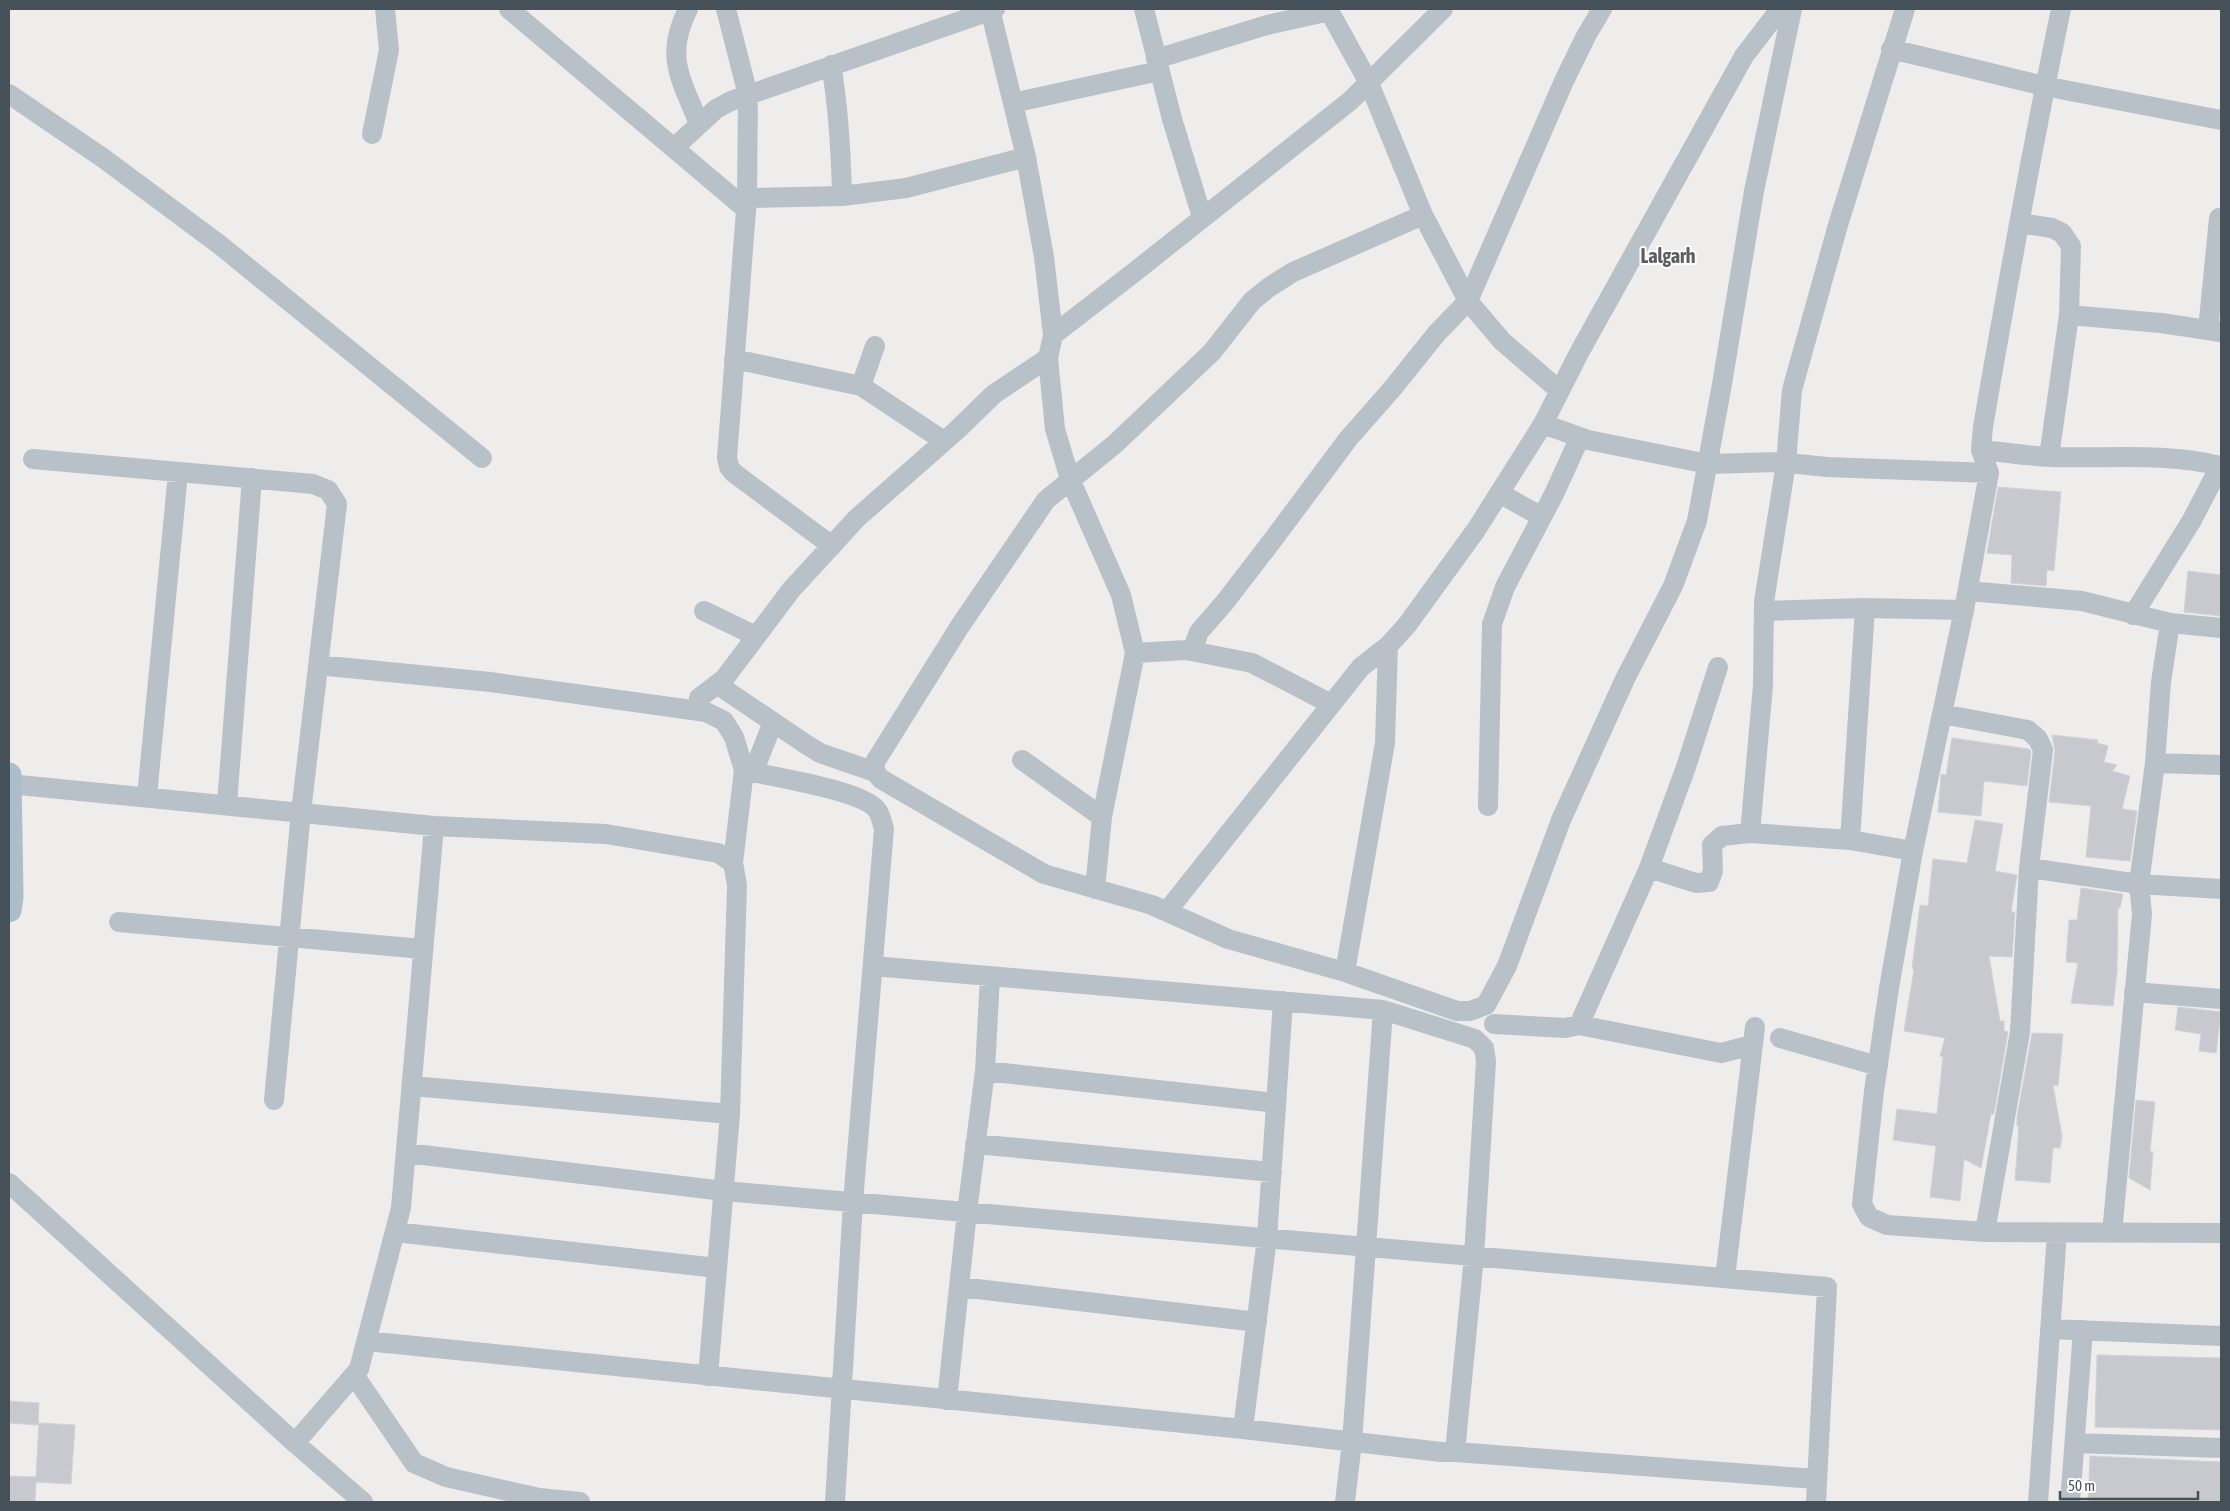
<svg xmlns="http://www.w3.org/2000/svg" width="2230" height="1511" viewBox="0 0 2230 1511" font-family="'Asap Condensed',sans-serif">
  <rect width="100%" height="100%" fill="#efecec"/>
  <path fill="#c7c9cf" stroke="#d1d3d8" d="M1998,487L2061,492L2054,571L2047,570L2046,586L2011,583L2012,555L1987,553Z
    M2188,571L2221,575V616L2184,612Z
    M2052,735L2098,740L2097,743L2108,746L2104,762L2117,765L2112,771L2130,776L2122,809L2137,811L2130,861L2086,857L2091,806L2049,802L2055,751Z
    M1952,738L2029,749L2031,752L2027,786L1984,781L1981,816L1938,812L1941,776V774L1946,775Z
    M1975,820L2003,824L1995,871L2017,875L2011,912H2015L2012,957L1989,956L2000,1021H2004V1031L2008,1032L1994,1114H1991L1981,1168L1964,1159L1960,1201L1930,1197L1936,1146L1893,1140L1897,1109L1937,1114L1943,1057L1940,1056L1945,1038L1904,1031L1914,969L1912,968L1920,905L1928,906L1933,859L1967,863Z
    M2081,888L2123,894L2120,908H2118L2117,972L2113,1006L2071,1003L2078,963L2066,962L2069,920H2077Z
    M2178,1007L2221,1012L2216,1053L2199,1051L2201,1034L2175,1030Z
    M2032,1033L2063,1034L2058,1086L2053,1085L2062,1136L2060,1148H2053L2050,1183L2015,1180L2019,1126H2017V1117Z
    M2136,1100L2155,1102L2150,1151L2153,1152L2150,1190L2129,1178Z
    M2097,1355L2221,1358V1430L2095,1427Z
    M9,1401L39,1403L38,1425L9,1423Z
    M39,1423L75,1425L71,1484L36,1482L35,1502H9V1476L36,1477Z
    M2090,1456L2221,1462V1502H2088Z"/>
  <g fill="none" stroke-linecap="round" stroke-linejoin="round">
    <path stroke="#b9c1c8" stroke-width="20" d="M509,9L746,209
      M688,9C664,57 681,78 699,124
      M726,9L748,95L747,198L727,458L729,467L734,473L832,546
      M990,9L1026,157L1044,257L1053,335L1048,358L1055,429L1070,479L1121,595L1135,653L1102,817L1095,889
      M1144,9L1172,119L1202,217
      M1328,9L1369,83L1423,215L1468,301L1502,341L1560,391
      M2061,9C2032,148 2007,287 1983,427L1981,450L1989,473L1964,610L1913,851L1889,988L1874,1091L1862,1204L1869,1217L1887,1225L1985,1232L2221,1233
      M1891,49L2044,86L2221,120
      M1156,59L1267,25L1330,11
      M831,65C839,109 841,152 842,196
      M9,94L103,158L220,245L482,458
      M1013,103L1159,71
      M372,134L389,50L385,9
      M675,147L716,109L731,101L995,9
      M747,198L842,196L906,188L1026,157
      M1423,215L1293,272L1268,288L1252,301L1212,352L1115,444L1046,500L960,626L875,762V772L881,779L1044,874L1152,905L1228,939L1345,972L1457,1011H1470L1486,1005L1507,966L1561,820L1625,679L1673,586L1697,521L1722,384L1754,191L1792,9
      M2019,223L2052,228L2062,233L2071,246L2069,315L2049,457
      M2069,315L2161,323L2221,332
      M2208,330L2219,218
      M1053,335L1132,274L1350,101L1443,9
      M875,346L861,386L944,441
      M734,359L861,386
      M1543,424L1588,440L1708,464L1778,462L1827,467L1989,473
      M1981,450C2004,452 2027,456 2050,457C2107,459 2165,452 2220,466L2192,520L2133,615
      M33,459L313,484L328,490L337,504L301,812L274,1100
      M1499,493L1542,517
      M1968,591L2082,601L2170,623L2221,628
      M704,611L756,636
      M1764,611L1865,608L1964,610
      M1192,651L1199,632L1225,602L1275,537L1348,439L1392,389L1437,333L1468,301L1564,81L1586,36L1602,9
      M1135,653L1186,650L1252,663L1331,704
      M318,665L490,682L706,712L724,721L734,737L744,770C771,777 863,790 877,810C881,815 882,823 884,829L853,1202L835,1502
      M699,698L724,679
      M1942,714L2028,730L2038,739L2043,750L2029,868L2020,1032L1985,1232
      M1022,760L1102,817
      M2155,763L2221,765
      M875,772L820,753L807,745L724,689V679L791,590L857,518L957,430L994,394L1048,358
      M753,773L773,722
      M9,784L434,826L606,834L718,853L733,863L737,885L730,1114L708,1376
      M147,796L178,473
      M227,804L252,478
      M1488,806L1492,624L1505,587L1554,494L1580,437
      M1750,833L1763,685L1764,602L1786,463L1792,390L1838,225L1905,9
      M1850,840L1865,608
      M733,863L744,770
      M1649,868L1686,767L1718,667
      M2029,868L2139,884L2221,889
      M1168,910L1361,667L1388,646L1407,625L1476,530L1543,424L1579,353L1744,56L1780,9
      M119,922L423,949
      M873,966L1383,1010L1352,1442L1345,1502
      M1345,972L1385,743L1388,646
      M2134,992L2221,999
      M1383,1010L1475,1039L1484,1048L1486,1061L1474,1256L1455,1452
      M1494,1024L1565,1028L1579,1025L1721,1053L1752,1045
      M1579,1025L1649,868L1696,883L1709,882L1713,871L1712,845L1722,836L1750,833L1850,840L1913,851
      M1780,1038L1878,1066
      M985,1071L1276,1103
      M412,1086L730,1114
      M975,1144L1272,1172
      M406,1153L724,1191L1827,1287L1816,1502
      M9,1183L295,1443L363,1502
      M395,1232L717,1268
      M2112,1233L2142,914L2139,884L2155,763L2161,682L2170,623
      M1725,1278L1755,1027
      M960,1287L1257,1322
      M2050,1329L2221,1336
      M366,1341L1243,1429L1441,1452H1455L1816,1479
      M354,1375L414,1463L446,1477L539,1498L580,1502
      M947,1400L967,1212L985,1071L990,976
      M1243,1429L1267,1238L1283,1001
      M295,1443L359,1369L401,1208L434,826
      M2075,1443L2221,1448
      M2038,1502L2057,1233
      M2070,1502L2083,1330"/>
    <path stroke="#aebdca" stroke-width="25" d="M9,775L11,897L9,910"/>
  </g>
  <g text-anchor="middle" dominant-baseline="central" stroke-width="4" stroke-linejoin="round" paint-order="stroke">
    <g font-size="20" font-weight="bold" fill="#5a5d61" stroke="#fff">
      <text x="1668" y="255">Lalgarh</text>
    </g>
  </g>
  <rect width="2230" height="1511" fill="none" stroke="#465058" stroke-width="20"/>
  <path d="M2060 1491v8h138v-8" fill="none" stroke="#465058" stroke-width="2.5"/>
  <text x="2068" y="1491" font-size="15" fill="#465058" stroke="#ffffff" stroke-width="4" paint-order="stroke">50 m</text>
</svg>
